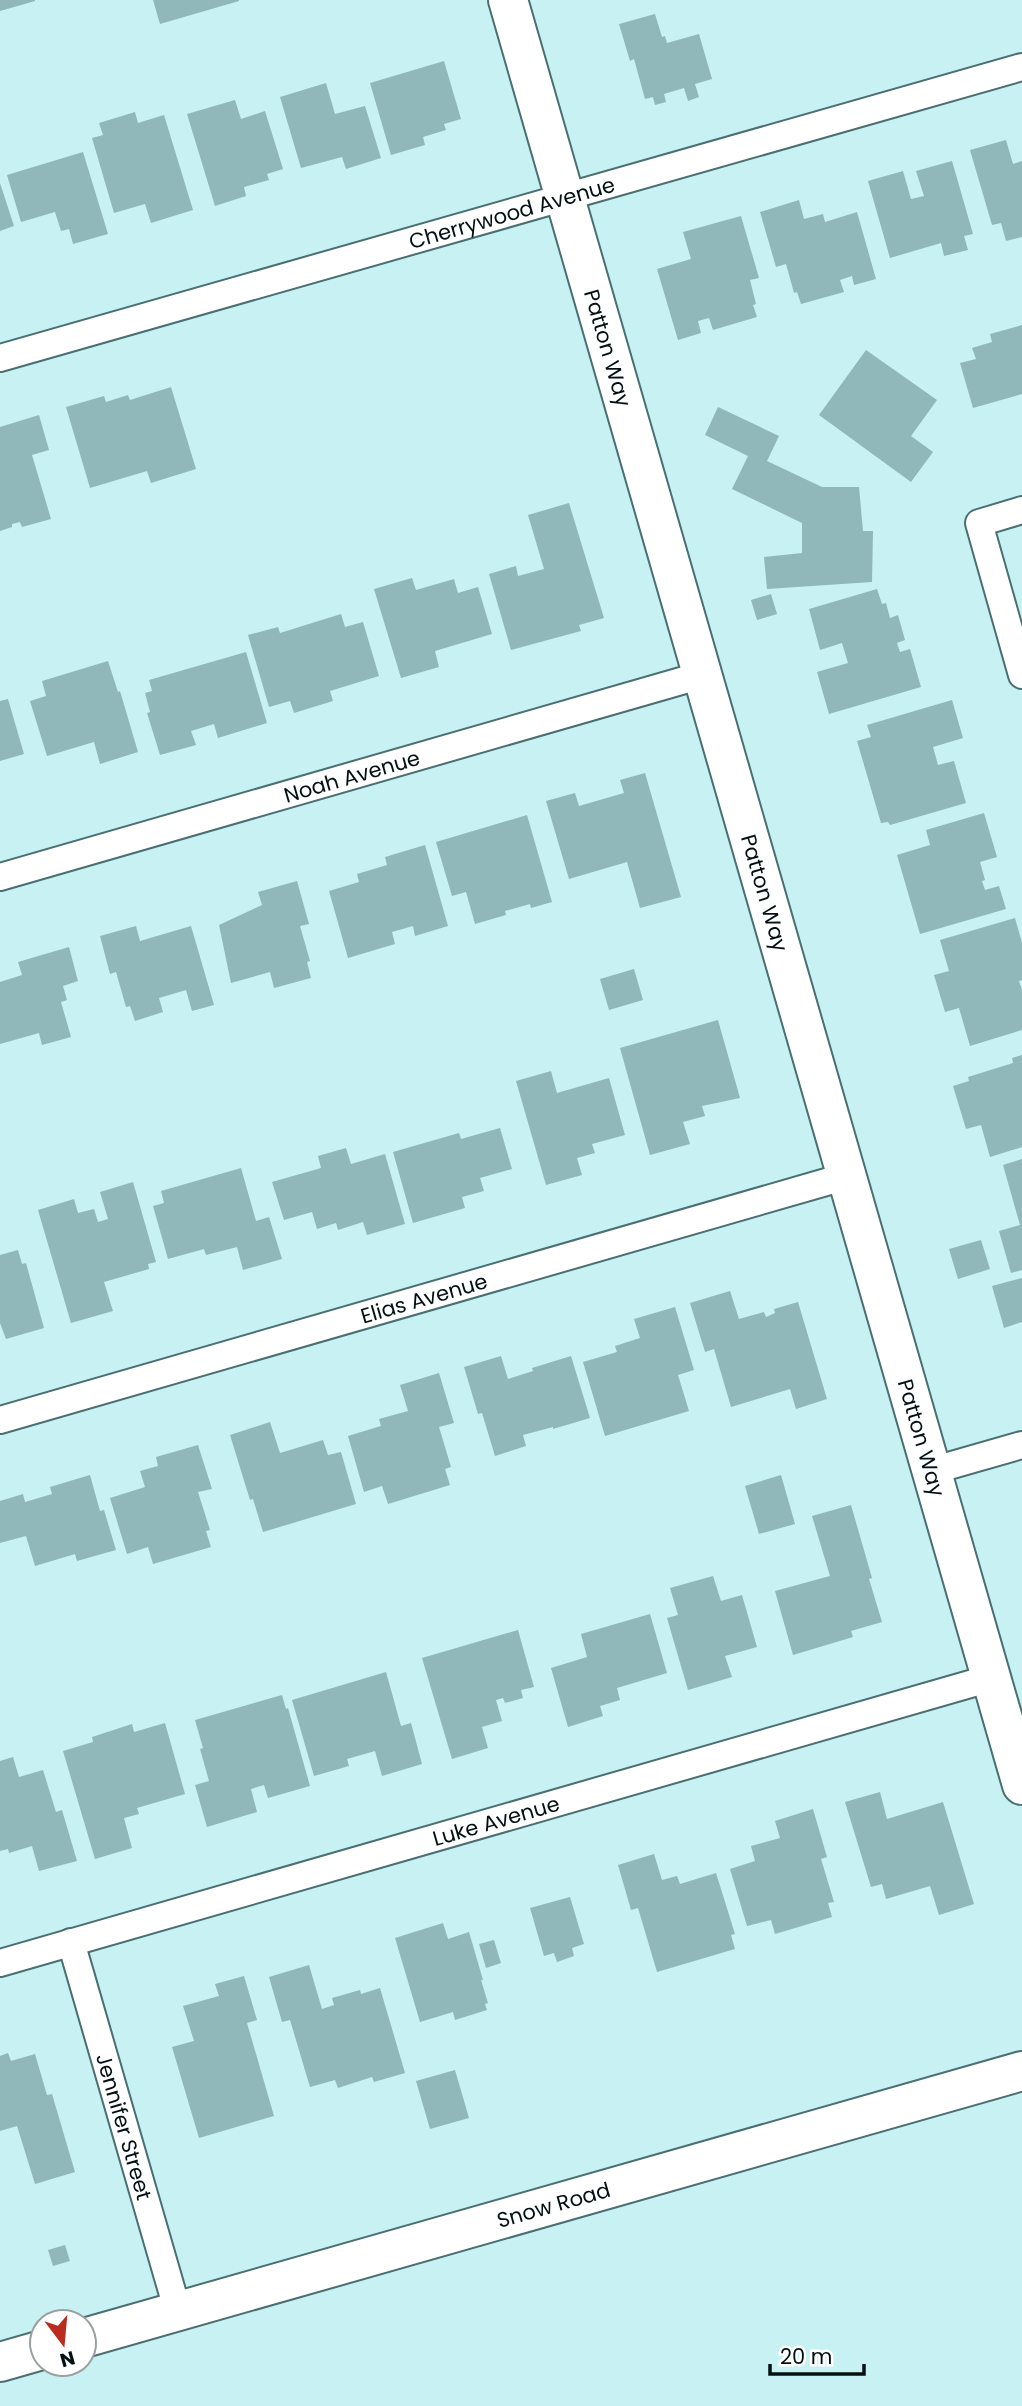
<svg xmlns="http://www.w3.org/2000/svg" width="1022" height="2406" viewBox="0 0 1022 2406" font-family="Poppins,sans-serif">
  <rect width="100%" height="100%" fill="#c8f1f4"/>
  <path fill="#90b7ba" d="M0,0H35V1L0,11Z
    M153,0H239V1L160,24Z
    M655,14L662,37L665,36L667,43L699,34L712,79L695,84L699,97L688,101L684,88L664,94L666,102L655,105L653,97L645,99L634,59L630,61L619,24Z
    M444,61L461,119L444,124L446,130L423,137L425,145L391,155L370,83Z
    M326,83L335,114L365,106L381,158L346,169L342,157L301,168L280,97Z
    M235,100L241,119L265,111L283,169L267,174L269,180L244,187L246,196L215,206L187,114Z
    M135,112L138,123L164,115L193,210L151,223L145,204L114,213L92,138L103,135L99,123Z
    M1006,140L1013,164L1022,161V237L1006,241L1001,223L992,225L970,150Z
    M83,152L108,234L73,244L69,229L61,231L55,212L21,222L7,175Z
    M952,161L973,234L964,236L968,250L944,256L941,243L890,258L868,181L903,171L911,199L924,196L916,171Z
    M0,183L14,226L0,231Z
    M799,200L804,219L823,214L825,222L857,212L876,279L854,285L852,276L840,280L844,292L801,304L797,292L794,293L786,264L776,267L760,212Z
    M741,216L759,278L750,280L756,304L753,305L757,317L713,330L709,318L698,321L701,333L678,340L657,269L691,259L683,232Z
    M1022,325V394L973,408L960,363L976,359L972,348L992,342L990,334Z
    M866,350L937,400L911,436L933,452L911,482L819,415Z
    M171,387L196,469L151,483L147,471L90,488L66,407L104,396L106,402L128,395L130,400Z
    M718,407L779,436L767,461L822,487H859L863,531H873L872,582L767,589L764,557L802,553V523L732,489L748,456L705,435Z
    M39,415L49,450L32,455L51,519L22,527L20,522L12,524V527L0,531V427Z
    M569,503L604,618L579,625L581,631L511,650L489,574L516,566L518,576L544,569L528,515Z
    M412,578L416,590L454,579L458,593L478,587L492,634L435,651L439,667L401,678L374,589Z
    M877,589L882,604L886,603L890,618L898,615L905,640L897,643L900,652L910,649L921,687L829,714L817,672L848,663L842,643L820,650L809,609Z
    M771,594L777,614L757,620L751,600Z
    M341,614L345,627L363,622L379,676L330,691L333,701L294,713L290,701L269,707L248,635L278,627L280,633Z
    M246,652L267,723L218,738L214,724L191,731L196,745L160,755L147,713L150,712L145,693L152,691L149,680Z
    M108,661L118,692L120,691L138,752L100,764L94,742L47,756L30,701L46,696L42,681Z
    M8,699L24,754L0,761V701Z
    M952,700L963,738L933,747L938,765L954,761L966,803L890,825L888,822L881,823L857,741L871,737L867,725Z
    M645,773L681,897L640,908L627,862L569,879L546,801L575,793L579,806L624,793L620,780Z
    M984,813L997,857L980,862L985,880L982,881L985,890L999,886L1006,909L920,934L897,855L930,845L926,830Z
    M527,815L552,902L531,908L530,904L505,911L506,915L475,924L466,892L452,896L436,842Z
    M425,845L448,926L415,936L413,926L392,932L395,944L348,958L329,891L359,882L357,874L387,865L385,857Z
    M297,881L309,924L300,926L310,961L307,962L311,978L274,988L270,972L231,983L219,925L262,905L258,892Z
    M1015,918L1022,943V980L1019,981L1022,990V1030L970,1046L959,1008L945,1012L934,975L949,971L940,940Z
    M136,926L140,941L191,926L214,1005L192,1011L186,990L159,998L163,1012L135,1021L130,1006L126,1007L116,972L110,974L100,936Z
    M69,947L78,981L63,986L67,1000L61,1002L71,1037L42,1045L39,1033L0,1044V982L22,975L18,962Z
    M634,969L643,1000L609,1010L600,979Z
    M718,1020L740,1098L702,1106L705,1116L683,1122L690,1144L650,1155L620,1048Z
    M1022,1055V1147L990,1157L981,1125L966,1129L953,1086L969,1081L968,1077L1013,1063L1012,1058Z
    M551,1071L557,1093L609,1078L625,1135L592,1144L595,1153L577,1158L582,1175L546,1185L516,1081Z
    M500,1128L512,1169L480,1178L484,1191L462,1197L465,1208L413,1223L393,1152L459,1133L461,1139Z
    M346,1148L351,1164L385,1154L405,1224L367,1235L363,1222L338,1230L336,1223L317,1229L312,1212L284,1220L272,1182L321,1168L318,1156Z
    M1022,1159V1270L1011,1273L999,1231L1020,1225L1003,1165Z
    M241,1168L256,1221L269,1217L282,1259L243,1270L237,1247L206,1255L204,1249L168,1259L153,1206L164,1203L161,1191Z
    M133,1182L156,1262L148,1264L149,1269L104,1282L113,1311L71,1323L38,1210L74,1199L78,1213L94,1209L98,1222L108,1219L100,1192Z
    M981,1240L990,1269L958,1279L949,1249Z
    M18,1250L22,1264L26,1263L44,1328L6,1339L0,1323V1255Z
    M1022,1278V1322L1004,1328L992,1286Z
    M730,1291L739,1319L764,1312L766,1317L775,1313L774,1309L798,1302L827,1399L796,1409L790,1389L731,1407L714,1349L705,1352L690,1303Z
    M675,1307L694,1370L678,1375L689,1411L605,1436L583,1362L617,1352L615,1346L640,1338L634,1319Z
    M501,1356L508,1379L533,1371L532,1368L571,1356L590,1418L553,1429V1427L523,1435L526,1446L495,1456L482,1413L478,1414L464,1367Z
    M439,1373L454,1423L439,1427L451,1467L445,1469L450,1485L388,1504L382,1486L364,1492L348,1436L381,1426L379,1419L408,1411L400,1385Z
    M270,1422L280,1453L323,1440L328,1455L341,1452L356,1504L263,1532L253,1499L250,1500L230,1435Z
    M198,1445L212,1489L198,1492L210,1530L206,1531L211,1547L153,1564L148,1547L127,1554L110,1498L145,1487L140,1471L158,1466L156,1457Z
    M90,1475L100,1511L104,1510L116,1550L77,1561L75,1554L35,1566L26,1536L0,1543V1501L23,1494L25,1502L52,1494L50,1487Z
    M781,1475L795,1524L759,1534L745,1486Z
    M851,1505L872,1578L869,1579L882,1622L851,1631L853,1637L793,1655L775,1591L830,1576L812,1516Z
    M713,1576L721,1601L742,1595L757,1647L725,1656L732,1677L688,1690L667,1618L678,1615L670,1588Z
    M650,1614L667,1673L617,1688L620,1700L600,1706L603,1716L568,1727L551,1668L587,1657L581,1634Z
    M518,1630L534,1687L521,1690L523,1698L505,1703L503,1698L496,1700L502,1721L482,1727L488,1748L452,1759L422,1658Z
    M386,1672L401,1726L411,1723L422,1764L382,1776L375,1751L347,1759L349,1766L314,1776L292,1700Z
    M282,1695L286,1709L288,1708L310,1786L268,1798L264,1785L251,1789L257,1812L207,1827L195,1785L209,1781L200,1749L203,1748L195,1720Z
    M165,1723L185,1794L137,1808L139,1814L124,1818L132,1848L95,1859L63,1751L93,1742L92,1737L132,1724L134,1732Z
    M13,1757L19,1777L43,1770L56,1812L62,1810L77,1861L39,1871L32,1846L9,1853L8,1849L0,1851V1761Z
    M880,1792L887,1819L943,1802L974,1904L939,1915L930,1886L886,1899L882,1884L871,1887L845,1802Z
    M813,1809L827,1857L821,1859L834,1902L828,1903L832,1917L775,1934L771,1920L747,1926L730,1869L755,1861L751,1846L780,1838L775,1821Z
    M654,1854L662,1880L677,1876L680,1884L716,1873L735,1934L731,1935L735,1949L657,1972L638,1908L631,1910L618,1865Z
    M570,1897L584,1944L572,1948L574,1956L557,1962L554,1953L544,1956L530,1908Z
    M443,1923L448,1939L469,1932L483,1980H481L488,2003L485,2004L487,2010L455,2020L453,2012L420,2022L395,1938Z
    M494,1940L501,1963L486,1968L479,1944Z
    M309,1965L322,2009L334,2005L332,1998L360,1990L361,1994L380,1988L405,2073L374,2082L372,2077L338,2088L335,2080L310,2087L290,2020L282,2022L269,1977Z
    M244,1976L257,2020L247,2023L274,2116L199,2138L172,2047L194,2041L183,2006L219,1996L215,1984Z
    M8,2053L11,2061L35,2054L47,2095L52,2094L75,2172L35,2184L17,2126L0,2131V2056Z
    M455,2070L469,2118L430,2129L416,2081Z
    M65,2245L70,2261L53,2266L48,2250Z"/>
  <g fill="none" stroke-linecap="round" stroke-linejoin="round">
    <g stroke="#4a6f72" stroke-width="30">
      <g id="street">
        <path id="s1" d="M0,358L1022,67"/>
        <path d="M1022,510L979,523L1022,675"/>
        <path id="s2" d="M0,877L702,675"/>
        <path id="s3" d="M0,1420L847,1176"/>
        <path d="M931,1471L1022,1445"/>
        <path id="s4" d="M71,1942L178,2312"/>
        <path id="s5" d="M0,1963L991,1678"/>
      </g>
    </g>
    <g stroke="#4a6f72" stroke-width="42">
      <g id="secondary">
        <path id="s6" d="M508,0L1022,1785"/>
        <path id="s7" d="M84,2338L1022,2071"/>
        <path d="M0,2362L42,2350"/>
      </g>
    </g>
    <use href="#street" stroke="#fff" stroke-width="26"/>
    <use href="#secondary" stroke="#fff" stroke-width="38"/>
  </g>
  <g text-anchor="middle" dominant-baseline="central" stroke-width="6" stroke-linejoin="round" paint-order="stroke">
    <g font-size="21" fill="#031012" stroke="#fff">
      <text stroke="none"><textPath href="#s1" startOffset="532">Cherrywood Avenue</textPath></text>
      <text stroke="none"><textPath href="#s6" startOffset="362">Patton Way</textPath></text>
      <text stroke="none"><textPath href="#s2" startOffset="366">Noah Avenue</textPath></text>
      <text stroke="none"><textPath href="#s6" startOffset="929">Patton Way</textPath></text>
      <text stroke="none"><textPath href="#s3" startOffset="441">Elias Avenue</textPath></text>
      <text stroke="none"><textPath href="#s6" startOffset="1496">Patton Way</textPath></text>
      <text stroke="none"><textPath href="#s5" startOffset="516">Luke Avenue</textPath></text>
      <text stroke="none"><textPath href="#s4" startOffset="192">Jennifer Street</textPath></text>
      <text stroke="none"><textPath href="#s7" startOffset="488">Snow Road</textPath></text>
    </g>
  </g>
  <g transform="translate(63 2343) rotate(164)"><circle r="33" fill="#ffffff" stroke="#9a9fa0" stroke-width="2"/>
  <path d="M0-5L12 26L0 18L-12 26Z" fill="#ba2c1f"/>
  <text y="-10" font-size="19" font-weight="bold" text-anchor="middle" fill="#031012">N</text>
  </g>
  <path d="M770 2364v10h94v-10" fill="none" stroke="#031012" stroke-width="3.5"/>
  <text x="780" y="2364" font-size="21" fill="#031012" stroke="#ffffff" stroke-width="5" paint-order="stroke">20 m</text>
</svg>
